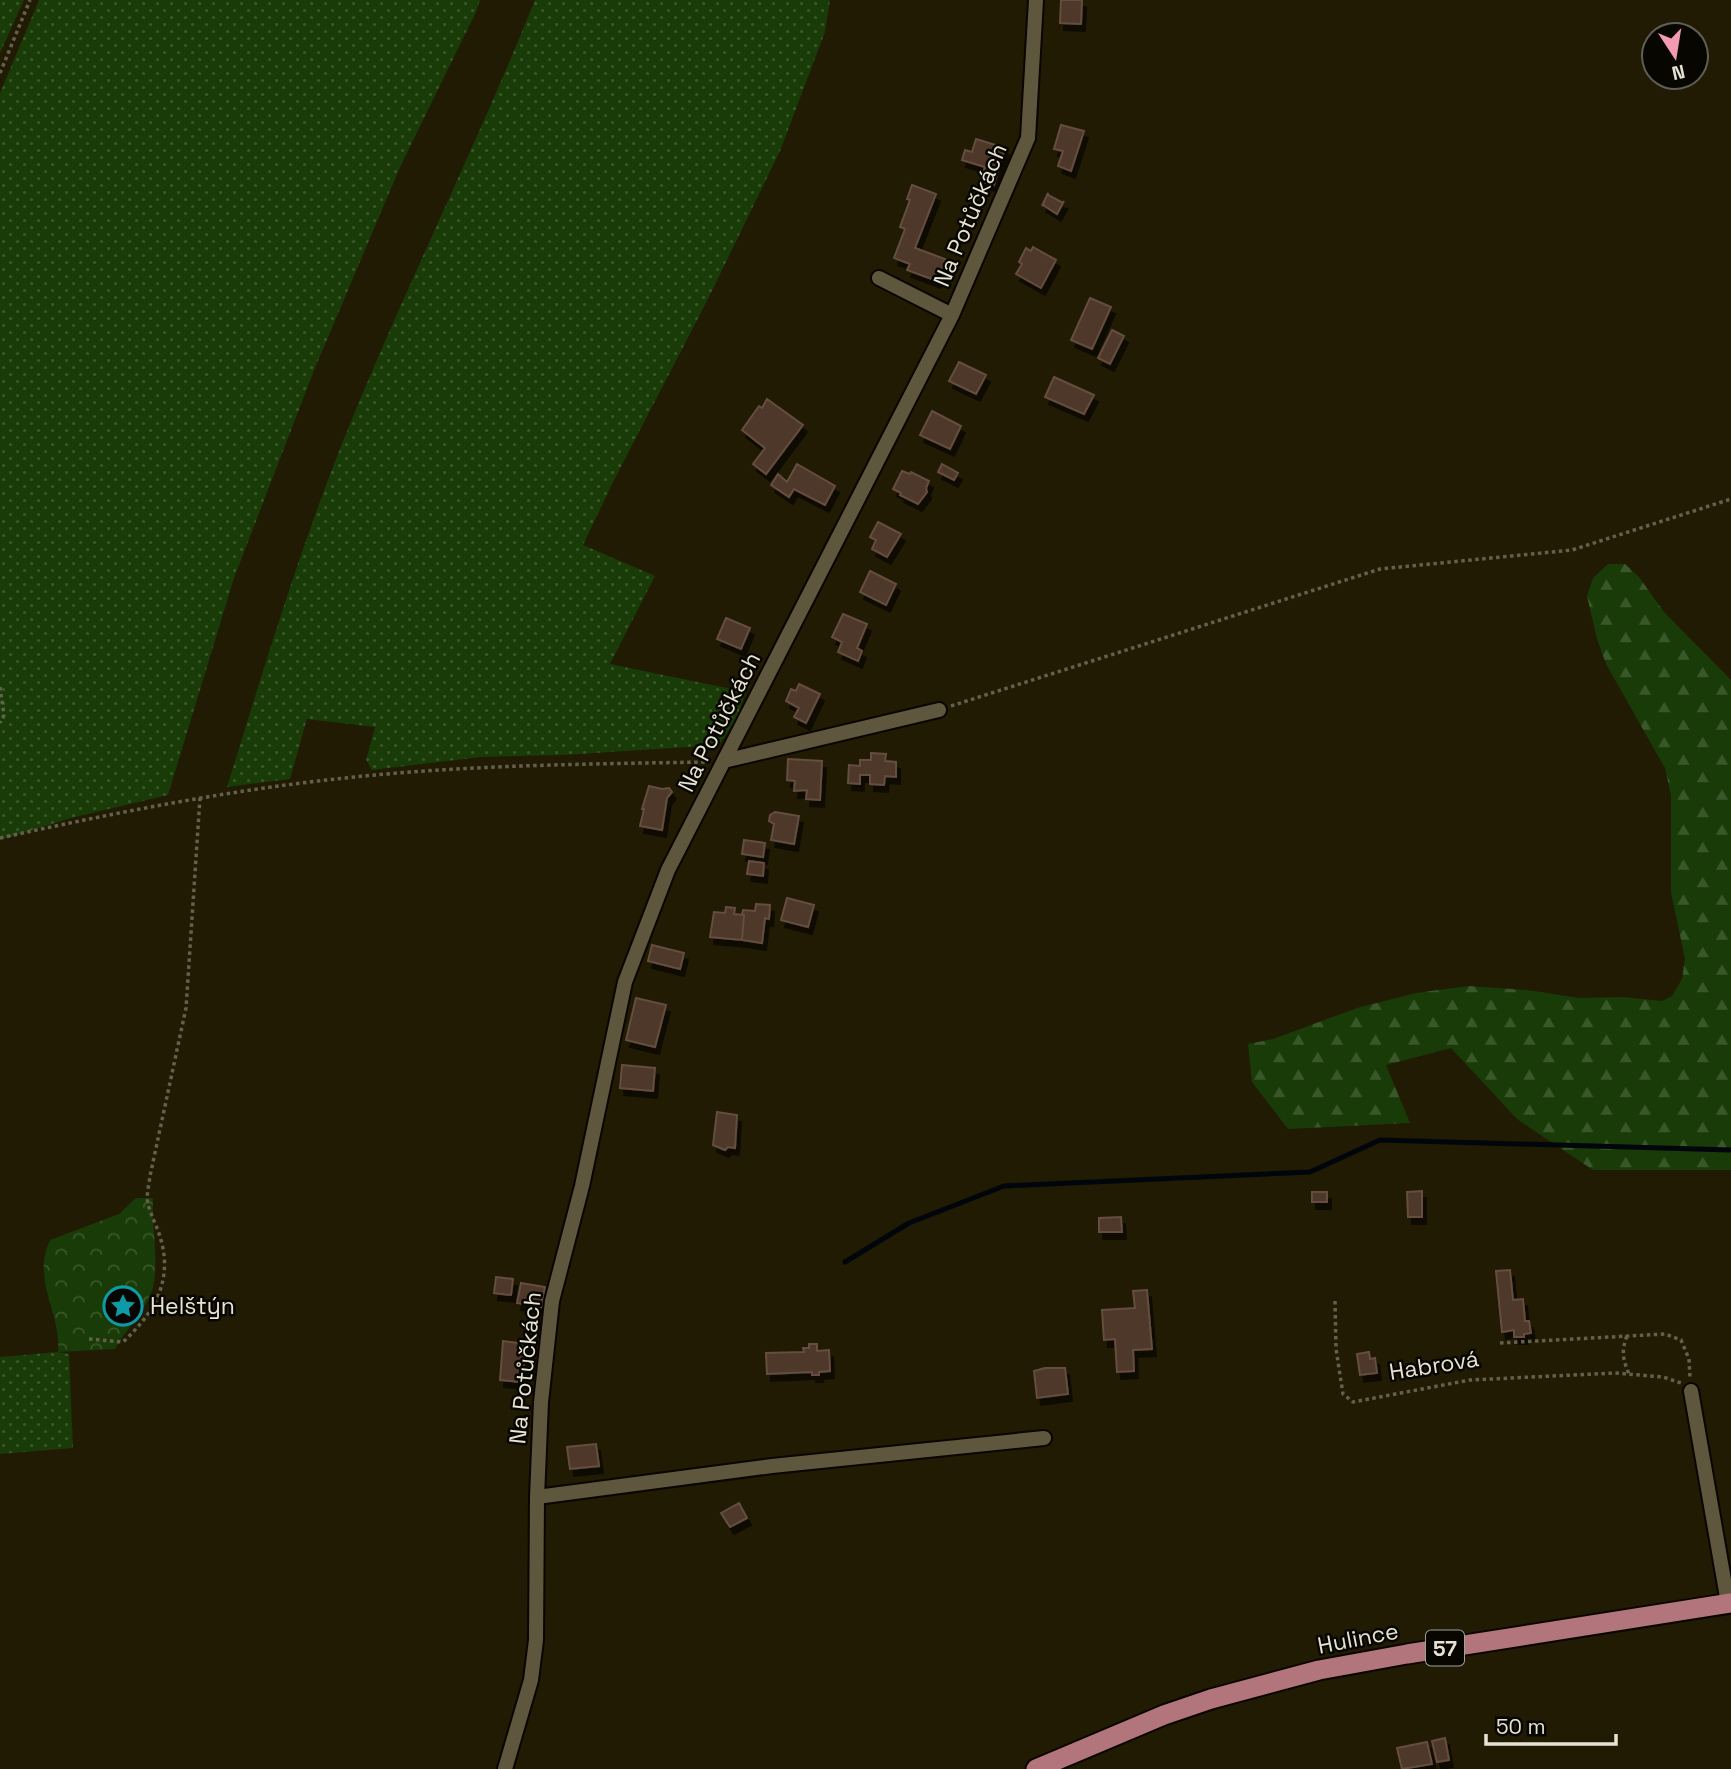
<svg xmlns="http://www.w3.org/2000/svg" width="1731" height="1769" viewBox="0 0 1731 1769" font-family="'Space Grotesk',sans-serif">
  <defs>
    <pattern id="grass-dots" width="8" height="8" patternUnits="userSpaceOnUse" patternTransform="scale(1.75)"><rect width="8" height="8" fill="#183b07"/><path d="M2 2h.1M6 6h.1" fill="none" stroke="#3a572a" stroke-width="1.8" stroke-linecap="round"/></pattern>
    <pattern id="forest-firs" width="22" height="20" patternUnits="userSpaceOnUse" patternTransform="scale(1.75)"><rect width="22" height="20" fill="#183b07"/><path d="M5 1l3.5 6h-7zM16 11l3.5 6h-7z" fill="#3a572a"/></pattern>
    <pattern id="park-crowns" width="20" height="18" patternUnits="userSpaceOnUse" patternTransform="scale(1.75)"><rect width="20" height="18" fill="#183b07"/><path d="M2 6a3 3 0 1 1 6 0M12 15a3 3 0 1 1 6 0" fill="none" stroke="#3a572a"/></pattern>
    <filter id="shadow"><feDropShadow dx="4" dy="7" stdDeviation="0" flood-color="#0009"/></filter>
  </defs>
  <rect width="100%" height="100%" fill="#211b04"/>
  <path fill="url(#grass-dots)" d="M0,0H24L0,53Z
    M39,0H480L476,12L401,165L315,368L234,578L168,795L71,818L0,840V93Z
    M535,0H830L825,32L780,151L707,301L614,480L583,545L655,576L610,664L746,692L736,719L719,745L563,755L481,757L372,770L366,760L375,727L307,719L290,779L227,787C263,671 298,554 343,441C403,292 475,149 535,0Z
    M58,1352L69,1354L73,1448L0,1454V1357Z"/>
  <path fill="url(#forest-firs)" d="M1608,564H1625L1639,577L1664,612L1731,680V1170H1593L1517,1119L1451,1048L1386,1065L1410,1123L1288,1129L1252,1082L1248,1044L1273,1039L1357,1008L1416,993L1469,986L1527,990L1580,998L1623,997L1662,1001L1672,996L1682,979L1685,959L1671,892V795L1665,768L1606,664L1597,639L1587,596L1593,578Z"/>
  <path fill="url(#park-crowns)" d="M136,1198H153C151,1227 162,1273 149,1298C140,1316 125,1331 115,1349L58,1352C62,1314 31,1281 50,1240L119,1214Z"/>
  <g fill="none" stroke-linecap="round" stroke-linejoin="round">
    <path stroke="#00060c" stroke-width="5" d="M845,1262L909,1223L1004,1186L1310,1172L1380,1140L1731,1150"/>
  </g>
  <path fill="#4d3729" stroke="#654d3f" stroke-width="2" filter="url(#shadow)" d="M1061,0H1082L1081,24L1060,23Z
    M1061,125L1084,131L1071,171L1058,166L1063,151L1054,149Z
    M976,139L1005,148L994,185L980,181L985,167L962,160L965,150L972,152Z
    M912,185L936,194L915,248L945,259L937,281L907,270L910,264L894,258L905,229L900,227L910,200L907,199Z
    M1048,193V195L1063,203L1064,201L1057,214L1043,205L1042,206Z
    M1033,247L1056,260L1041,288L1016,274L1022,264L1019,262L1026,248L1031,251Z
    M1090,298L1111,307L1092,349L1071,340Z
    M1112,330L1124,336L1110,364L1098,358Z
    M959,362L986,375L976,394L949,381Z
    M1054,377L1094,395L1084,414L1045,397Z
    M767,399L803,425L766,474L753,464L765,448L742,430L759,406L762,408Z
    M932,411L961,426L950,449L920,435Z
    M797,464L835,486L825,505L794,489L789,497L771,485L778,474L787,482Z
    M942,464L958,473L954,480L938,472Z
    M902,471L910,474L911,472L929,481L926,488L927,492L918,504L900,495L901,493L893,489Z
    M878,522L901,534L887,557L872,549L876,540L870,537Z
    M870,571L896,584L886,605L860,592Z
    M843,614L867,624L857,648L862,651L858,661L838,652L842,642L832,637Z
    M726,618L750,628L741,649L717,639Z
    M799,684L820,694L806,723L794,717L799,708L786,701L791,689L796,691Z
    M871,753L886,754L885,761L896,762V777L885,776L884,785L870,784V775H860V784L848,783L849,765L860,766V760H871Z
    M788,759L822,761L820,800L806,799L807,790L794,791L795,781L787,780Z
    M649,786L662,789L669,788L672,792L667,798L662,830L640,826L644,809H642Z
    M775,812L799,816L794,844L771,840L774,824L769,821L770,815Z
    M744,840L765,843L763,857L742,854Z
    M749,861L764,863L763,876L747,874Z
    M787,898L814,905L808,927L781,920Z
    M756,904L770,905L769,919L765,918L762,943L742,940L744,915H742L743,910L755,911Z
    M726,907L735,908L734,914L744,915L742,940L710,937L714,912L725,913Z
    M652,945L684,953L680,969L648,961Z
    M636,998L666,1005L655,1047L626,1040Z
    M622,1065L655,1068L653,1091L620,1088Z
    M717,1112L737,1115L735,1148L728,1147L725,1150L713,1145Z
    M1422,1191V1217H1408L1407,1192Z
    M1312,1192H1327V1202H1312Z
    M1121,1217L1122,1232H1099V1218Z
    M1510,1270L1513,1300L1523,1299L1525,1321H1529L1531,1333L1524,1334V1337H1514V1330L1502,1332L1496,1271Z
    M496,1277L513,1279L511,1295L494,1293Z
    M521,1283L545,1287L541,1307L517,1303Z
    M1147,1290L1152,1349L1133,1350L1134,1371L1117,1372L1115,1339L1104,1340L1102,1310L1135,1308L1133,1291Z
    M503,1341L526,1344L528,1347L525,1353L523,1369L521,1368L519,1382L500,1380Z
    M809,1344H817V1351L829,1350L830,1371L819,1372V1375H812V1372L767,1374L766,1353L804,1352L803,1348H809Z
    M1369,1352L1370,1359L1375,1358L1377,1373L1360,1375L1357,1354Z
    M1045,1368H1065L1068,1394L1037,1398L1034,1371Z
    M596,1444L599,1466L570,1469L567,1447Z
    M739,1503L747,1518L730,1527L721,1513Z
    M1445,1738L1449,1760L1437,1762L1432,1741Z
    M1427,1742L1432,1764L1402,1769L1397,1748Z"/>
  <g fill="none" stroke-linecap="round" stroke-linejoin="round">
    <g stroke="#0b0500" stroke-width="18">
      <path id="minor" d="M879,278L952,315
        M724,761L939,710
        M1691,1391L1728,1603
        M537,1497L772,1466L1044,1438
        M505,1769L531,1680L536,1640L537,1497L541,1402L552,1301L582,1186L625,982L668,870L952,315L1028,138L1036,0"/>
    </g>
    <g stroke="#0b0500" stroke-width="23">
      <path id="primary" d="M1036,1769L1164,1715L1211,1699L1319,1670L1407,1654L1731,1603"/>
    </g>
    <path stroke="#65604c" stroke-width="3.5" stroke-dasharray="3.5 3.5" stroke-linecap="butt" d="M0,73L30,0
      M0,687L4,715L0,723
      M951,706L1380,569L1572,550L1731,499
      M0,838C114,813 229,790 345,778C465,765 586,764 706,762
      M1335,1301L1336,1349L1343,1394L1353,1402L1470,1380L1615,1373L1663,1377L1681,1383
      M1627,1336C1621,1351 1623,1360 1629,1374
      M89,1339L123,1342C153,1314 173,1282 161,1240C158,1228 151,1216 148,1204C146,1195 149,1185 150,1176L186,1008L200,798
      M1500,1343L1665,1334L1681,1340L1689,1359L1690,1378"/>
    <use href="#minor" stroke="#5e573e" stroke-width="14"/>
    <use href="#primary" stroke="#b2757b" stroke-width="19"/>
  </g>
  <defs>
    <g id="sight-ring" transform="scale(2.0125)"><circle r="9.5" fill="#080601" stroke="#0f9aa8" stroke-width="1.5"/><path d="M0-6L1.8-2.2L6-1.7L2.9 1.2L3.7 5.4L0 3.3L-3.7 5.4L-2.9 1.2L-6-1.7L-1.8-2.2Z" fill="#0f9aa8"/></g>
  </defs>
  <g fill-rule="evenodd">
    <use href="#sight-ring" x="123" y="1306"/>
  </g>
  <g text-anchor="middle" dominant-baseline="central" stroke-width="5" stroke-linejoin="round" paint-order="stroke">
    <rect fill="#080601" stroke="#a3a095" stroke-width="2" x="1426" y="1630.5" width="38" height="35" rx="5"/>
    <g font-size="21" font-weight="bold" fill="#e6e2d4">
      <text x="1445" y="1648">57</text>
    </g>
    <g font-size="23" fill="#e6e2d4" stroke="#080601">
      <text transform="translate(970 215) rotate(-67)">Na Potůčkách</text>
      <text transform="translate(719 722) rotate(-63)">Na Potůčkách</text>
      <text transform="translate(1434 1365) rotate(-9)">Habrová</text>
      <text transform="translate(525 1368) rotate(-84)">Na Potůčkách</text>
      <text transform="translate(1358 1638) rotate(-11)">Hulince</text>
    </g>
    <g font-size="23" fill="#e6e2d4" stroke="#080601" text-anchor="start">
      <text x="150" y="1306">Helštýn</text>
    </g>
  </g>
  <g transform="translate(1675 56) rotate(168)"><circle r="33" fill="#080601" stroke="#615e55" stroke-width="2"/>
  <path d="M0-5L12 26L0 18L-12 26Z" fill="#f29ab0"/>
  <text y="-10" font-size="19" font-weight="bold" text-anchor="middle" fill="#e6e2d4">N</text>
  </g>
  <path d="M1486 1734v10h130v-10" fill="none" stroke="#e6e2d4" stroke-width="3.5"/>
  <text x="1496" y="1734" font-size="21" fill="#e6e2d4" stroke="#080601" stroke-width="5" paint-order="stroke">50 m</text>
</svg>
